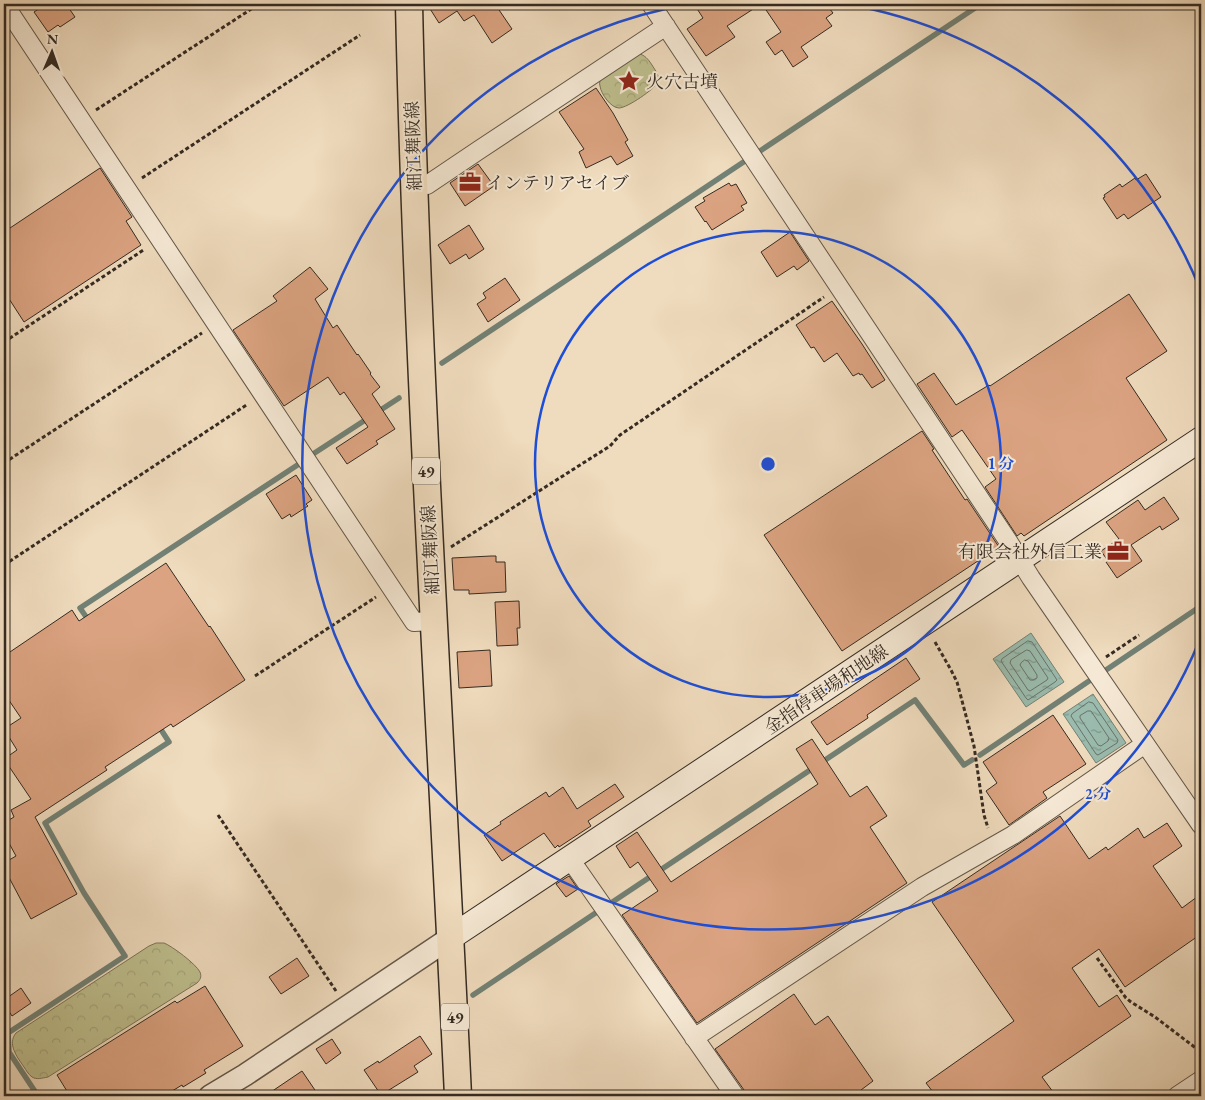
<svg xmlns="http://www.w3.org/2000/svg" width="1205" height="1100" viewBox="0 0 1205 1100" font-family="'EB Garamond','Noto Serif JP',serif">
  <defs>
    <pattern id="forest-crowns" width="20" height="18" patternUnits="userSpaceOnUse" patternTransform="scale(1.25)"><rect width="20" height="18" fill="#bebe8d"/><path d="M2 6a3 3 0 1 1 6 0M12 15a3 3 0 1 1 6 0" fill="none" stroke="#a4a379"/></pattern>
    <pattern id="water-ripples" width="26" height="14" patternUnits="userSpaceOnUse" patternTransform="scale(1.25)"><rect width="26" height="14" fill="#9abbad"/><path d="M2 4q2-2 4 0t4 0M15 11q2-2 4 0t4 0" fill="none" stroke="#7e988c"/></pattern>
  </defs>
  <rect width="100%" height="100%" fill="#efdbbd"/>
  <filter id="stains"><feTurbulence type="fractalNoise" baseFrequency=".004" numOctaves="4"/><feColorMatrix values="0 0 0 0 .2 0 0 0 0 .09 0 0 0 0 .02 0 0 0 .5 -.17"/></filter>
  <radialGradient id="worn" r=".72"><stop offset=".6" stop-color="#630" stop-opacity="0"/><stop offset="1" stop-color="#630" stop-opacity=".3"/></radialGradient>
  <path fill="url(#forest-crowns)" stroke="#7a7458" d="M637,53C645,55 648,59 652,65C655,70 660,76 658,82C655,89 627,108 619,108C611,108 601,94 600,86C599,83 600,81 601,78Z
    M156,943C158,943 162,943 164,943C172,946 196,964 200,972C202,977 200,980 197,983L48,1077C42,1078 37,1080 32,1077C28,1074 26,1070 24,1067C17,1057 7,1044 16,1033L149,946Z"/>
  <path fill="url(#water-ripples)" stroke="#728175" d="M1031,633L1064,682L1026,707L993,659Z
    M1093,694L1126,743L1096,763L1063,714Z"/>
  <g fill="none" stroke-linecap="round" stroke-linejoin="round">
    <path stroke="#687368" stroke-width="1" d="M1028,641L1032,642L1057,680L1055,682L1028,700L1026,698L1001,661L1002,659Z
      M1027,650L1030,651L1048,678L1047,680L1030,691L1028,690L1010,663L1011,660Z
      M1025,660L1028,661L1037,675V678L1033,680H1030L1020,665L1021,663Z
      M1089,702L1093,703L1118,740L1117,743L1098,755L1096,754L1071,716L1072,714Z
      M1088,711H1091L1109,738L1108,741L1101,746L1098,745L1080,718V716Z"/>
    <path stroke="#728175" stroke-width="5.5" d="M760,151L981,4
      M442,363L745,161
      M313,454L399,398
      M89,621L80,608L299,464
      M1106,670L1201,606
      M980,755L1089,681
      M608,905L915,700L964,765L972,760
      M473,995L600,910
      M38,1096L9,1052L8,1033L125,956L84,893L45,823L169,742L158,725"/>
  </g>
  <path fill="#dba381" stroke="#352b22" d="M46,4H66L75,17L60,27L58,25L48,32L34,12Z
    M427,4H495L512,29L492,43L474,15L464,21L457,11L439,23Z
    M694,4H761L727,26L735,37L706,56L687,29L703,18Z
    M762,4H826L833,13L826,18L832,26L801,47L808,57L793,67L782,50L775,55L766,42L781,32Z
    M596,88L613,113L628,140L625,142L633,156L617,165L611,156L586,168L579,152L584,149L559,112Z
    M478,164L494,186L465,206L450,183Z
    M100,168L132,217L126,221L141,245L24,322L4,291V232Z
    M1146,174L1161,197L1128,219L1124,214L1117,219L1103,198L1105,197L1104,195L1120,184L1122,187L1135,178L1136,180Z
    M729,183L731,186L736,184L747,203L741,206L744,210L712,230L706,221L705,222L695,207L705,201L703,198Z
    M469,225L484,249L469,259L466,254L450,264L438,245Z
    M790,232L809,261L797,270L794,266L777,277L761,252Z
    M310,267L328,289L315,299L333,328L337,325L357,355L358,354L371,373L370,374L380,387L372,394L395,429L376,441L378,444L347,464L336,448L368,427L344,392L340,395L328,377L284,406L233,330L277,301L273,296Z
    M505,278L520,300L488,322L477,304L486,298L483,293Z
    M1129,294L1167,351L1126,378L1167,440L1024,536L1021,533L1017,536L985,487L996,479L962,430L952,437L917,384L934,373L956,405L989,385L990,386Z
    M832,301L862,344L885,380L872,388L862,374L860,375L859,373L853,376L837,353L824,362L814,347L811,348L796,325Z
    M922,431L934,449L932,450L965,500L967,499L999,547L842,651L764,535Z
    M296,475L312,500L306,504L308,506L291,517L290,514L282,519L266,494Z
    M1164,497L1179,519L1162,530L1160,526L1131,545L1142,561L1117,578L1106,562L1108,561L1101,551L1119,539L1106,522L1138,500L1145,510Z
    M491,556H496V562H505L506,592L469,594V590H454L452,558Z
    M166,563L209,627L210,626L245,680L173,727L171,724L105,767L107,770L35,817L77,894L31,919L4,868V863L16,856L4,834V823L14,817L11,810L31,799L4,759L17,750L4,729L21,718L4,693V656L72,610L79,621Z
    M519,601L520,628H517L518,645L497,646L495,602Z
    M490,650L492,686L459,688L457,652Z
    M906,658L920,679L867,715L868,718L827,745L811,722Z
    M1053,715L1086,764L1043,792L1047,798L1009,825L986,791L997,783L983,762Z
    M812,739L850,797L867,786L887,816L870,827L907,883L697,1023L622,915L658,891L638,862L630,868L616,846L637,832L671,882L818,784L796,749Z
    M615,784L624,797L588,821L591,826L559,847L558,845L555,848L544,833L502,861L484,835L501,824L500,822L546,792L549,797L563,787L577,809Z
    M1060,816L1089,859L1106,847L1108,850L1138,828L1144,838L1167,823L1182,846L1153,866L1182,908L1201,894V934L1125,987L1099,949L1072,968L1099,1007L1117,995L1131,1016L1042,1077L1056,1096H936L926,1083L1014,1021L932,902Z
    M569,876L578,889L566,897L556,884Z
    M297,958L309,976L281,994L269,977Z
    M205,986L243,1046L204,1070L206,1073L183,1087L182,1085L164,1096H70L57,1075L175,1001L177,1003Z
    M21,988L31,1003L12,1016L4,1004V1000Z
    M794,994L815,1025L828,1016L873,1081L861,1090L865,1096H745L744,1090L715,1049Z
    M420,1036L432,1054L414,1066L418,1072L381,1095L364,1070L378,1061L379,1063Z
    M332,1039L341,1053L326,1064L316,1049Z
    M302,1071L319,1096H265Z"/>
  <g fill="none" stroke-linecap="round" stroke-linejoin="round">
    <g stroke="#645749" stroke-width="20">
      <path id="minor" d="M4,4L414,622L433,621
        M651,4L1008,541L1031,578L1201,825
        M414,185H427L479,150L666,26
        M570,859L735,1096
        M694,1038L922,887L1013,835L1145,744
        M1177,1096L1201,1080"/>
    </g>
    <g stroke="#645749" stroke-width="24">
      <path id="tertiary" d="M210,1096L245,1075L450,938"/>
    </g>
    <g stroke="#352b22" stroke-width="26">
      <path id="secondary" d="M450,938L1201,439"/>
    </g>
    <g stroke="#352b22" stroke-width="29">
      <path id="primary" d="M409,4C417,368 441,732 458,1096"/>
    </g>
    <path stroke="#352b22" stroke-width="3" stroke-dasharray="4 2.5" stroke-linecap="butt" d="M96,110L259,4
      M142,178L360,35
      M4,342L145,249
      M4,463L202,333
      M451,547L610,446L620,435L824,297
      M4,565L248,404
      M935,642L951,670L957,682L961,697L974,746L984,815L988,828
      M1106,657L1139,635
      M255,676L376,597
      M218,815L336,991
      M1097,958L1126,998L1131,1002L1155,1017L1201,1052"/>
    <use href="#minor" stroke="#f5e8d4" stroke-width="18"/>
    <use href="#tertiary" stroke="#f5e8d4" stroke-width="21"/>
    <use href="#secondary" stroke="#f5e8d4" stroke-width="24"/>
    <use href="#primary" stroke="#efdbbd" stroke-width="26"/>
  </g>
  <g fill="none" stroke="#1d4ed8" stroke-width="2.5">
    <circle cx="768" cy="464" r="233"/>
    <path d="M1200 639A466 466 0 1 1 691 4M845 4A466 466 0 0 1 1200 289"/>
  </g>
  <defs>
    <g id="sight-bare" transform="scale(1.725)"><path d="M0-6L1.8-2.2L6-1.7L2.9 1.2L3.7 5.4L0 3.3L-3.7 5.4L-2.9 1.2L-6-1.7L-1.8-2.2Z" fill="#8f2418" stroke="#f5e8d4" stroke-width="2.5" paint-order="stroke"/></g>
    <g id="office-bare" transform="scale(1.725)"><path d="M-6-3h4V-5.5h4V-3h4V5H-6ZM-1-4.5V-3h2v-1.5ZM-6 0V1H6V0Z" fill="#8f2418" stroke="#f5e8d4" stroke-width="2.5" paint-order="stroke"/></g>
  </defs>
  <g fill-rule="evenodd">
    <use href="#sight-bare" x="629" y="81"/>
    <use href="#office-bare" x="470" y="182"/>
    <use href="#office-bare" x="1118" y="551"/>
  </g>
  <g text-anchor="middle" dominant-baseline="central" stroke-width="4" stroke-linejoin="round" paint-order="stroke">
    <g fill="#f5e8d4" stroke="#6f6457" stroke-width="1">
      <rect x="412" y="457.5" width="28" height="27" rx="4"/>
      <rect x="441" y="1003.5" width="28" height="27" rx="4"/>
    </g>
    <g font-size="16" font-weight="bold" fill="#352b22">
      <text x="426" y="471">49</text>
      <text x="455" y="1017">49</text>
    </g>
    <g font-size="18" fill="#352b22" stroke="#f5e8d4" text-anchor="start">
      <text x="646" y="81">火穴古墳</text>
      <text x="486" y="182">インテリアセイブ</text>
      <text x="1102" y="551" text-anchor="end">有限会社外信工業</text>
    </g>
    <g font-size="18" fill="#352b22" stroke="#f5e8d4">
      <text transform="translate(413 146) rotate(-92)">細江舞阪線</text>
      <text transform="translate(430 550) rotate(-93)">細江舞阪線</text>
      <text transform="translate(826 689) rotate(-34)">金指停車場和地線</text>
    </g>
  </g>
  <circle cx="768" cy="464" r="8" fill="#1d4ed8" stroke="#f5e8d4" stroke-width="2.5"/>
  <g font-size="15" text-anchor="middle" font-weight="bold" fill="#1d4ed8" stroke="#f5e8d4" stroke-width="4" stroke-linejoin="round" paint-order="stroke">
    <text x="1001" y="469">1 分</text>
    <text x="1098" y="799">2 分</text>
  </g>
  <rect width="1205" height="1100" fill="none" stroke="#efdbbd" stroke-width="20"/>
  <rect x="5" y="5" width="1195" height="1090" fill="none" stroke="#352b22" stroke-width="2.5"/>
  <rect x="10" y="10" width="1185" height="1080" fill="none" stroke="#352b22"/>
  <g transform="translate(52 52) rotate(2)" stroke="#f5e8d4" stroke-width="4" paint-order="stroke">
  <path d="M0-4L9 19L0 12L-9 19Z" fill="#352b22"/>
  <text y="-8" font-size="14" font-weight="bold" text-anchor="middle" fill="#352b22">N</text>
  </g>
  <rect width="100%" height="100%" filter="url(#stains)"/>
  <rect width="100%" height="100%" fill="url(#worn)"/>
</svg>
